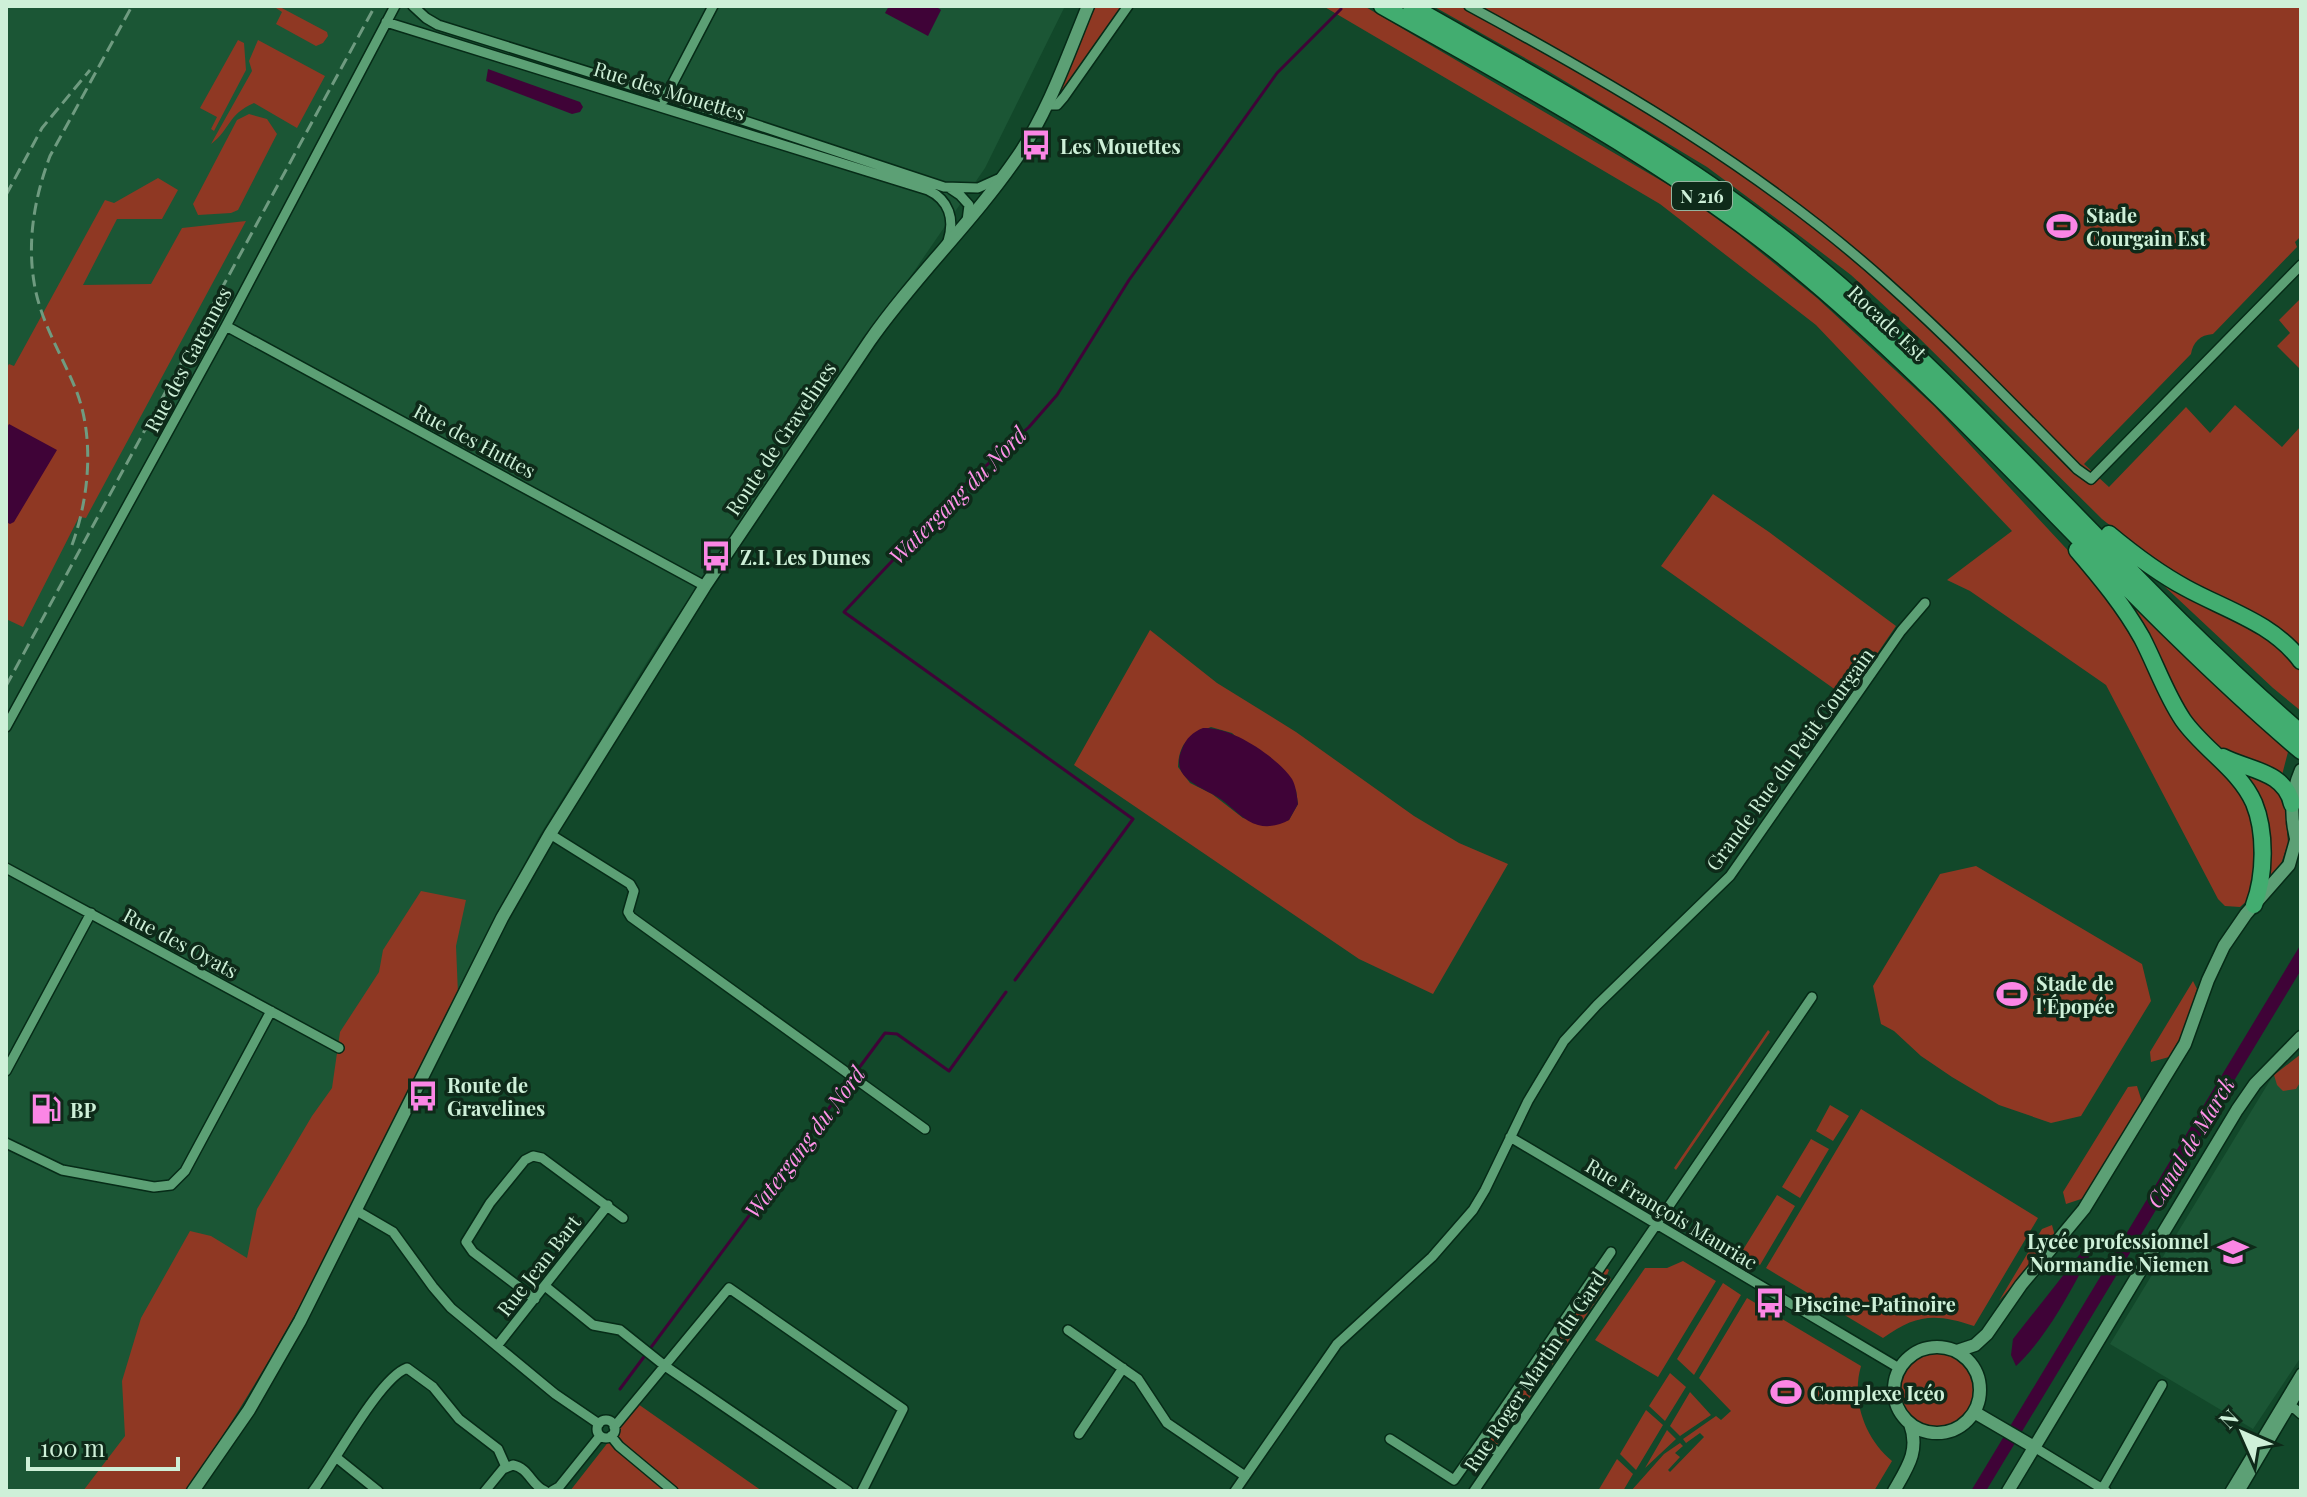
<svg xmlns="http://www.w3.org/2000/svg" width="2307" height="1497" viewBox="0 0 2307 1497" font-family="'Playfair Display',serif">
  <rect width="100%" height="100%" fill="#12482a"/>
  <path fill="#1b5635" d="M6,6H1065L985,168L662,638L538,838L359,1177L169,1491H6Z
    M2301,1062V1357L2253,1429L2110,1344L2272,1077Z"/>
  <path fill="#8f3823" fill-rule="evenodd" d="M278,6L327,32L328,36L323,43L316,46L276,24L282,12L276,8Z
    M1094,6H1122L1058,96Z
    M1323,6H1364L1677,190L1738,234L1817,298L1934,406L2075,558L2110,601L2141,655L2175,724L2240,792L2252,820L2254,863L2252,890L2249,899L2240,907L2225,906L2218,899L2106,685L1970,591L1947,580L2012,531L1816,325L1660,204Z
    M1433,6H2301V236L2295,242L2297,247L2213,334C2200,335 2193,342 2191,354L2084,464L2109,487L2186,407L2210,433L2235,405L2282,447L2301,426V711L2273,688L2145,568L2142,551L2102,519L1917,336L1851,275L1796,233L1707,167L1548,71Z
    M238,40L244,43L246,70L214,131L211,129L217,117L200,108Z
    M258,40L325,76L297,128L254,103C227,115 231,129 211,144L252,71L249,61Z
    M249,114L267,119L277,134L238,210L231,213L198,215L193,204L237,120Z
    M158,178L178,190L162,219H117L83,285L151,284L182,228L246,221L86,518L79,517L23,627L6,619V369L9,364L14,366L105,200L114,203Z
    M2301,298V379L2299,368L2277,346L2290,333L2279,320Z
    M1713,494L1769,532L1896,626L1847,698L1661,566Z
    M2111,584L2288,752L2282,775L2229,757L2188,723Z
    M1150,630L1217,683L1296,732L1414,816L1459,843L1508,864L1433,994L1359,959L1074,765ZM1211,727L1232,733L1296,790L1298,804L1289,820L1273,825L1243,818L1212,794L1190,783L1178,767C1179,743 1189,735 1211,727Z
    M2237,771L2268,779L2284,798L2288,843L2281,864L2267,881L2263,814Z
    M1976,866L2142,964L2151,1001L2081,1116L2051,1123L1999,1105L1952,1077L1921,1056L1894,1031L1881,1024L1873,986L1940,874Z
    M421,891L466,900L456,946L458,994C373,1163 295,1336 185,1491H83L125,1436L122,1381L141,1318L190,1231L211,1236L247,1258L257,1209L312,1116L332,1088L340,1032L379,972L383,950Z
    M2193,981L2197,989L2185,1029L2169,1057L2151,1062L2150,1052Z
    M1768,1030L1770,1032L1676,1170L1674,1168Z
    M2301,1054V1081L2296,1089L2283,1091L2277,1085L2274,1075Z
    M2137,1086L2142,1102L2084,1198L2066,1204L2063,1192L2128,1087Z
    M1830,1105L1849,1116L1833,1141L1816,1131Z
    M1861,1109L2038,1218L1974,1326C1936,1313 1916,1314 1883,1338L1766,1268Z
    M1811,1139L1829,1149L1800,1198L1782,1187Z
    M1777,1195L1795,1206L1760,1265L1741,1253Z
    M2052,1225L2055,1236L1999,1301L2042,1229Z
    M1683,1261L1716,1281L1658,1377L1595,1340L1645,1268H1667Z
    M1606,1268L1609,1270L1607,1275L1611,1279L1497,1445L1488,1439Z
    M1723,1283L1741,1295L1694,1375L1677,1359Z
    M1747,1298L1861,1366C1851,1400 1865,1439 1892,1461L1874,1491H1631L1664,1454L1680,1443L1683,1446L1675,1453L1680,1457L1668,1470L1670,1472L1704,1437L1700,1433L1686,1443L1683,1439L1716,1416L1721,1420L1731,1411L1699,1378Z
    M1899 1390a37 37 0 1 1 74 0a37 37 0 1 1-74 0Z
    M1670,1373L1686,1387L1665,1421L1649,1406Z
    M1690,1392L1711,1415L1680,1436L1670,1426Z
    M638,1404L762,1491H570Z
    M1646,1410L1663,1425L1636,1470L1620,1454Z
    M1667,1430L1676,1439L1645,1468Z
    M1617,1459L1633,1474L1623,1491H1598Z"/>
  <path fill="#3f0337" d="M889,6H935L941,10L928,36L885,13Z
    M488,69L580,102L583,107L580,112L572,114L486,81Z
    M9,424L57,450L14,522L10,524L6,522V429Z
    M1203,728C1231,726 1276,756 1292,779C1296,786 1297,796 1298,804L1289,820C1280,825 1269,828 1258,825C1244,821 1234,809 1222,800C1202,786 1169,780 1182,749C1186,738 1193,732 1203,728Z
    M2301,944V970L1986,1491H1971Z
    M2095,1235L2098,1240C2075,1282 2051,1333 2016,1366L2011,1355L2013,1339Z"/>
  <g fill="none" stroke-linecap="round" stroke-linejoin="round">
    <path stroke="#3f0337" stroke-width="3" d="M1015,980L1133,819L844,612L959,490L1029,427L1057,395L1129,280L1277,73L1341,9
      M620,1389L885,1033L897,1034L949,1071L1006,992"/>
    <g stroke="#062b17" stroke-width="12">
      <path id="street" d="M413,6L426,18L438,25L742,120L944,187L978,188L998,179
        M1469,6C1615,85 1763,171 1887,283C1953,342 2015,406 2077,469L2091,479L2301,265
        M386,22L928,190C949,200 955,219 948,241
        M664,100L713,6
        M1047,105H1057L1064,97L1128,6
        M951,189L960,195L969,205L967,221
        M226,326L705,586
        M6,727L226,326L395,6
        M550,834L630,884L634,891L628,912L631,917L925,1129
        M6,868L339,1048
        M6,1071L91,913
        M1510,1137L1899,1368
        M6,1143L62,1170L154,1187L171,1185L185,1171L271,1011
        M357,1211L393,1232L433,1287L451,1308L555,1394L599,1424
        M545,1286L593,1325L620,1330L665,1366L848,1491
        M535,1299L473,1252L466,1242L490,1203L525,1160L533,1156L542,1158L623,1218
        M1068,1330L1138,1379L1167,1423L1245,1476
        M497,1346L608,1205
        M2287,1402L2301,1414
        M597 1429a9 9 0 1 1 18 0a9 9 0 1 1-18 0Z
        M614,1427L729,1288L903,1409L862,1491
        M1079,1434L1123,1368
        M611,1436L619,1446L673,1491
        M1390,1439L1454,1480L1481,1442L1500,1453
        M1481,1442L1611,1252
        M2034,1447L2106,1491
        M337,1458L378,1491
        M313,1491C334,1464 379,1378 407,1368L433,1387L459,1419L498,1449L506,1467
        M485,1491L503,1469L513,1465C529,1468 531,1485 545,1491
        M552,1491L559,1487L600,1436
        M1235,1491L1337,1344L1432,1257L1473,1210L1485,1190L1528,1101L1564,1041L1597,1005L1730,876L1901,631L1925,603
        M1474,1491L1812,997
        M2101,1491L2162,1385
        M2230,1491L2301,1373
        M2240,1491L2301,1388"/>
    </g>
    <g stroke="#062b17" stroke-width="15">
      <path id="secondary" d="M2298,845C2290,820 2290,795 2301,770
        M1894 1390a43 43 0 1 1 86 0a43 43 0 1 1-86 0Z
        M1957,1351L1975,1345L1987,1334L2021,1285L2084,1209L2185,1044L2208,980L2224,946L2246,914L2289,865L2296,840
        M1974,1412L2034,1447
        M193,1491L249,1410L300,1321L502,918L550,834L705,586L869,342C914,277 973,222 1018,156C1049,110 1067,57 1088,6
        M1894,1491C1907,1468 1920,1451 1910,1424
        M2008,1491L2237,1110L2255,1084L2301,1037"/>
    </g>
    <g stroke="#062b17" stroke-width="19">
      <path id="highway" d="M1382,6C1529,89 1680,168 1809,278C1983,425 2128,604 2301,751
        M1411,6C1548,84 1687,158 1809,259C1984,404 2128,584 2301,733
        M2109,534C2133,554 2158,573 2186,588C2226,610 2273,623 2301,661
        M2077,550C2101,578 2124,606 2142,638C2156,665 2166,695 2183,720C2204,750 2239,769 2254,803C2266,832 2265,876 2254,905
        M2223,757C2248,770 2285,771 2292,804"/>
    </g>
    <use href="#street" stroke="#5ca075" stroke-width="9"/>
    <use href="#secondary" stroke="#5ca075" stroke-width="12"/>
    <use href="#highway" stroke="#42ad70" stroke-width="16"/>
    <path stroke="#6f9b80" stroke-width="3" stroke-dasharray="12 6" stroke-linecap="butt" d="M6,195L42,128L90,70
      M72,545C89,498 95,438 76,390C61,353 40,321 34,282C27,239 35,196 50,156L132,6
      M6,686L375,6"/>
  </g>
  <defs>
    <g id="bus-bare" transform="scale(2.4)"><path d="M-5-6H5V4H4V6H2V4H-2V6H-4V4H-5ZM-3.5-4V0h7V-4ZM-3.5 1.2v1.5H-2V1.2ZM2 1.2v1.5H3.5V1.2Z" fill="#fb86e5" stroke="#0e2a19" stroke-width="2.5" paint-order="stroke"/></g>
    <g id="stadium-bare" transform="scale(2.4)"><path d="M0-5a6.5 5 0 1 0 0 10a6.5 5 0 1 0 0-10ZM-3.5-1.8h7v3.6h-7Z" fill="#fb86e5" stroke="#0e2a19" stroke-width="2.5" paint-order="stroke"/></g>
    <g id="fuel-bare" transform="scale(2.4)"><path d="M-5.5-6h7V0h2V4h1.3V-2.5L3-4.5l.8-.8L6-3V5H2.5V1h-1V6h-7ZM-4.2-4.7v3.2H.2V-4.7Z" fill="#fb86e5" stroke="#0e2a19" stroke-width="2.5" paint-order="stroke"/></g>
    <g id="school-bare" transform="scale(2.4)"><path d="M0-5L7-2L0 1L-7-2ZM-4 1L0 2.5L4 1V4Q0 6-4 4Z" fill="#fb86e5" stroke="#0e2a19" stroke-width="2.5" paint-order="stroke"/></g>
  </defs>
  <g fill-rule="evenodd">
    <use href="#bus-bare" x="1036" y="145"/>
    <use href="#stadium-bare" x="2062" y="226"/>
    <use href="#bus-bare" x="716" y="556"/>
    <use href="#stadium-bare" x="2012" y="994"/>
    <use href="#bus-bare" x="423" y="1096"/>
    <use href="#fuel-bare" x="46" y="1109"/>
    <use href="#school-bare" x="2233" y="1252"/>
    <use href="#bus-bare" x="1770" y="1303"/>
    <use href="#stadium-bare" x="1786" y="1392"/>
  </g>
  <g text-anchor="middle" dominant-baseline="central" stroke-width="7" stroke-linejoin="round" paint-order="stroke">
    <rect fill="#0e2a19" stroke="#94b59f" stroke-width="2" x="1672" y="182" width="60" height="28" rx="6"/>
    <g font-size="18" font-weight="bold" fill="#cef0d8">
      <text x="1702" y="196">N 216</text>
    </g>
    <g font-size="20" fill="#cef0d8" stroke="#0e2a19">
      <text transform="translate(670 90) rotate(17)">Rue des Mouettes</text>
      <text transform="translate(1888 322) rotate(43)">Rocade Est</text>
      <text transform="translate(187 359) rotate(-62)">Rue des Garennes</text>
      <text transform="translate(780 438) rotate(-56)">Route de Gravelines</text>
      <text transform="translate(475 440) rotate(28)">Rue des Huttes</text>
      <text transform="translate(1789 759) rotate(-54)">Grande Rue du Petit Courgain</text>
      <text transform="translate(181 942) rotate(28)">Rue des Oyats</text>
      <text transform="translate(1672 1213) rotate(31)">Rue François Mauriac</text>
      <text transform="translate(538 1265) rotate(-52)">Rue Jean Bart</text>
      <text transform="translate(1534 1371) rotate(-56)">Rue Roger Martin du Gard</text>
    </g>
    <g font-size="20" font-weight="bold" fill="#cef0d8" stroke="#0e2a19" text-anchor="start">
      <text x="1060" y="145">Les Mouettes</text>
      <text x="2086" y="214">Stade<tspan x="2086" dy="23">Courgain Est</tspan></text>
      <text x="740" y="556">Z.I. Les Dunes</text>
      <text x="2036" y="982">Stade de<tspan x="2036" dy="23">l'Épopée</tspan></text>
      <text x="447" y="1084">Route de<tspan x="447" dy="23">Gravelines</tspan></text>
      <text x="70" y="1109">BP</text>
      <text x="2209" y="1240" text-anchor="end">Lycée professionnel<tspan x="2209" dy="23">Normandie Niemen</tspan></text>
      <text x="1794" y="1303">Piscine-Patinoire</text>
      <text x="1810" y="1392">Complexe Icéo</text>
    </g>
    <g font-size="22" font-style="italic" fill="#fe92e8" stroke="#0e2a19">
      <text transform="translate(957 495) rotate(-45)">Watergang du Nord</text>
      <text transform="translate(804 1142) rotate(-53)">Watergang du Nord</text>
      <text transform="translate(2190 1142) rotate(-59)">Canal de Marck</text>
    </g>
  </g>
  <rect width="2307" height="1497" fill="none" stroke="#cef0d8" stroke-width="16"/>
  <g transform="translate(2243 1433) rotate(315)" stroke="#0e2a19" stroke-width="6" paint-order="stroke">
  <path d="M0-6L14 30L0 20L-14 30Z" fill="#cef0d8"/>
  <text y="-12" font-size="22" font-weight="bold" text-anchor="middle" fill="#cef0d8">N</text>
  </g>
  <path d="M28 1457v12h150v-12" fill="none" stroke="#cef0d8" stroke-width="4"/>
  <text x="40" y="1457" font-size="24" fill="#cef0d8" stroke="#0e2a19" stroke-width="6" paint-order="stroke">100 m</text>
</svg>
